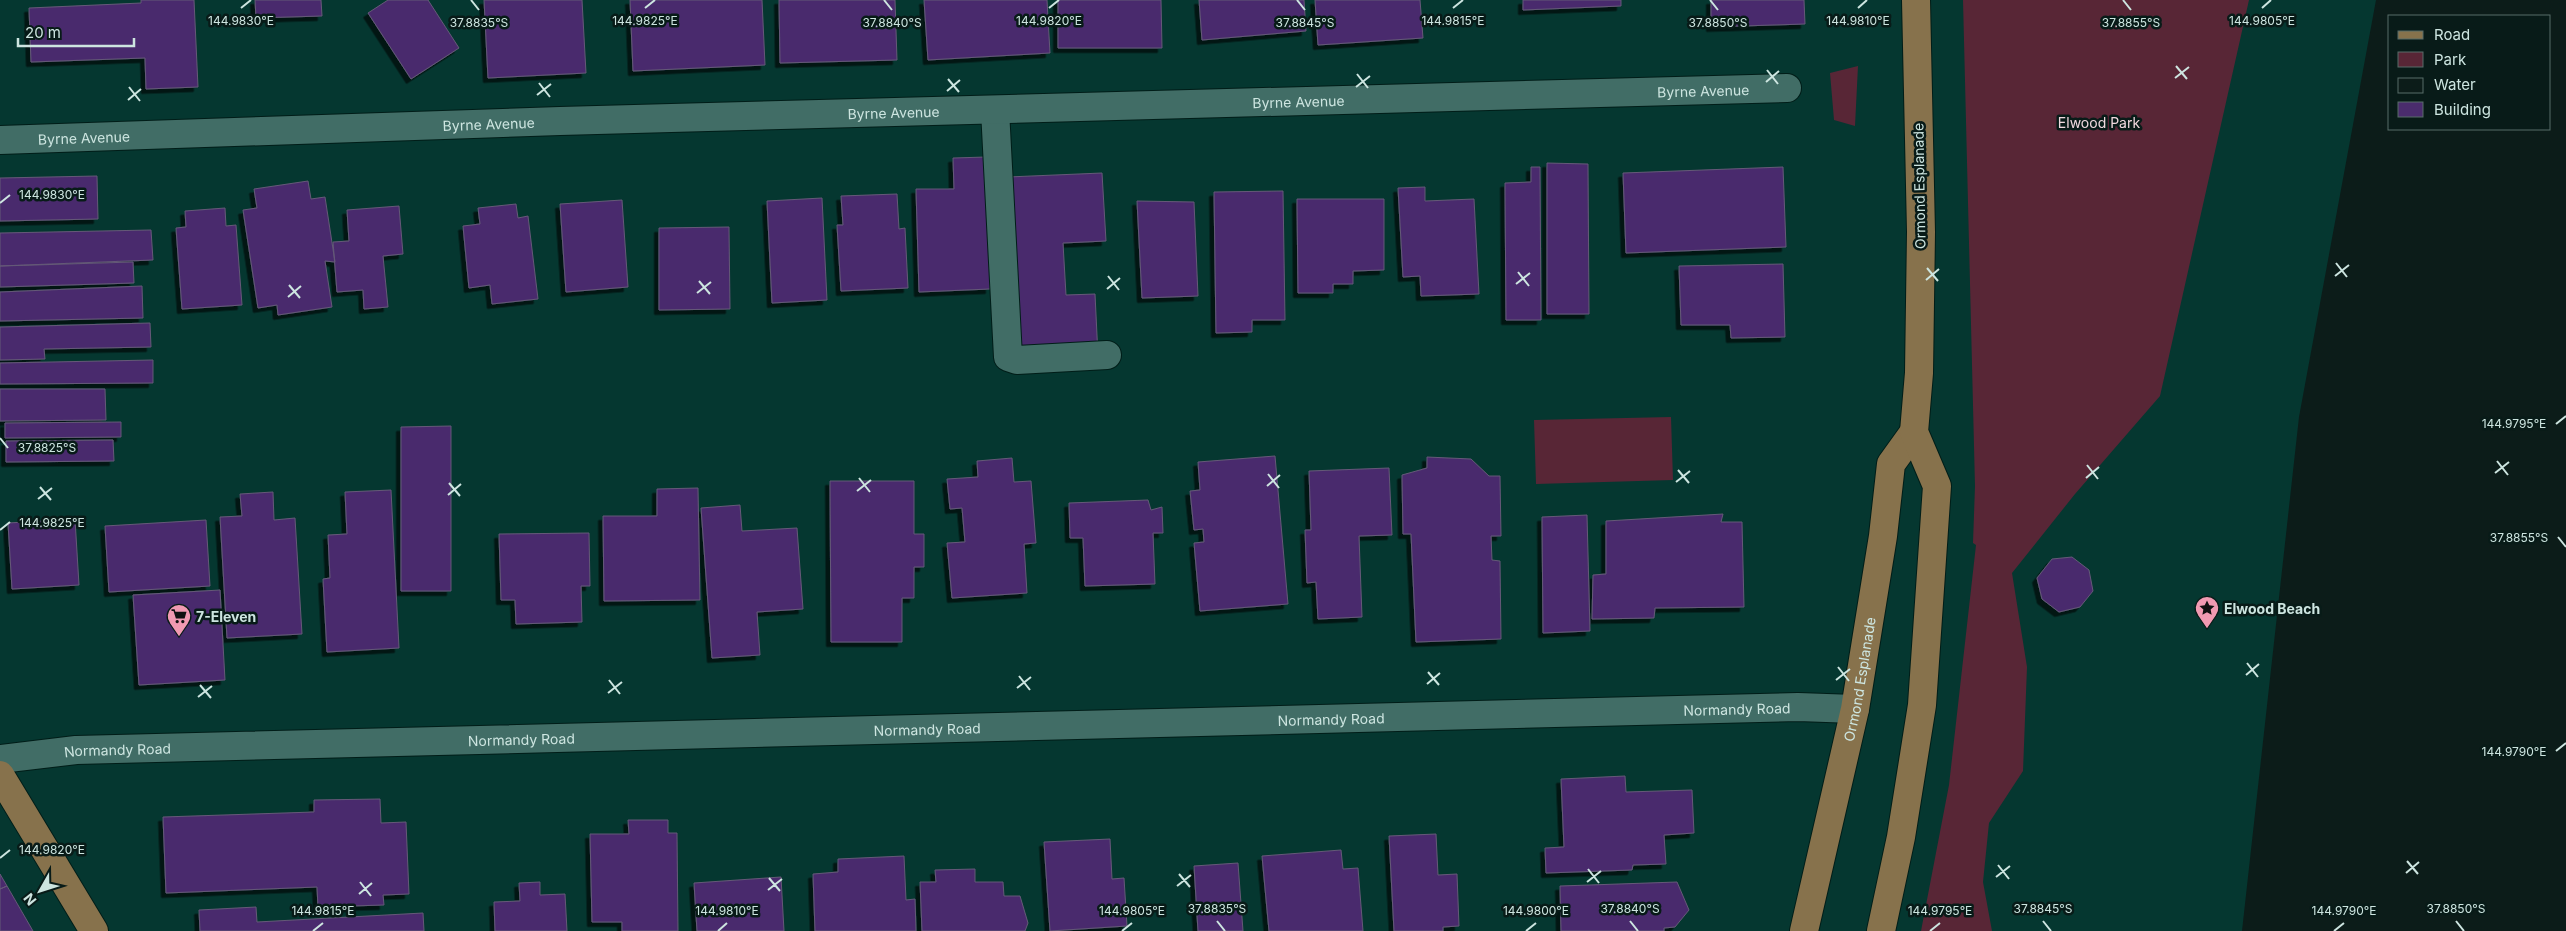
<svg xmlns="http://www.w3.org/2000/svg" width="2566" height="931" viewBox="0 0 2566 931" font-family="Inter,sans-serif">
  <defs>
    <filter id="shadow"><feDropShadow dx="-4.5" dy="4.5" stdDeviation="0" flood-color="#0009"/></filter>
  </defs>
  <rect width="100%" height="100%" fill="#053730"/>
  <path fill="#582636" d="M1963,0H2249L2160,396L2075,494L2012,573L2027,667L2023,771L1989,823L1983,882L1992,931H1921L1949,785L1976,545L1973,543L1975,486Z
    M1858,66L1855,126L1834,120L1830,73Z
    M1671,417L1673,480L1536,484L1534,420Z"/>
  <path fill="#0c1c19" fill-rule="evenodd" d="M2376,0H2566V931H2242L2299,417ZM2390,16H2550V129H2390Z"/>
  <path fill="#4a2c6d" stroke="#655978" filter="url(#shadow)" d="M141,0H194L198,87L146,89L145,58L31,62L29,8L141,3Z
    M255,0H321L322,16L256,18Z
    M388,0H428L459,48L411,79L368,13Z
    M484,0H582L586,73L488,78Z
    M630,0H762L765,65L633,71Z
    M779,0H895L897,60L780,63Z
    M924,0H1047L1050,53L928,60Z
    M1058,0H1161L1162,48H1058Z
    M1199,0H1304L1306,31L1202,40Z
    M1315,0H1420L1423,38L1318,45Z
    M1523,0H1621V6L1523,10Z
    M1711,0H1804L1805,24L1711,27Z
    M986,157L990,289L919,292L916,189H954L953,158Z
    M1547,163L1588,164L1589,314H1547Z
    M1531,167H1540L1541,320H1506L1505,183L1531,182Z
    M1783,167L1786,247L1626,253L1623,173Z
    M1102,173L1106,241L1063,243L1066,295L1095,294L1098,356L1017,360L1008,177Z
    M97,176L98,219L0,221V178Z
    M308,181L311,199L325,197L335,262L325,261L332,307L278,315L277,305L258,308L243,210L257,208L254,189Z
    M1425,187V201L1474,199L1479,294L1421,296L1420,276L1403,277L1398,188Z
    M1283,191L1285,320H1252V332L1216,333L1214,192Z
    M897,194L899,229L905,228L908,288L841,291L837,225H843L841,196Z
    M822,198L827,300L772,303L767,201Z
    M1297,199H1384V270L1353,271V284H1333V293H1298Z
    M622,200L628,287L566,292L560,204Z
    M1137,201L1194,202L1198,296L1142,298Z
    M516,204L518,218L528,216L538,299L492,304L490,285L469,288L463,226L480,224L478,208Z
    M399,206L403,254L383,256L388,307L364,309L363,290L337,292L333,242L349,241L347,210Z
    M225,208L226,226L236,225L242,305L182,309L176,228L186,227L185,211Z
    M729,227L730,309L659,310V228Z
    M151,230L153,260L0,266V233Z
    M133,262L134,283L0,287V266Z
    M1783,264L1785,337L1731,338L1730,325H1681L1679,266Z
    M142,286L143,318L0,321V292Z
    M150,323L151,347L44,349L45,359L0,360V327Z
    M153,360V383L0,384V363Z
    M0,389H105L106,420L0,421Z
    M121,422V437L5,438V423Z
    M451,426V591H401V427Z
    M113,440L114,461L6,462V441Z
    M1275,456L1288,604L1200,611L1194,543L1204,542L1203,529L1194,530L1190,491L1200,490L1198,462Z
    M1427,457L1471,459L1489,476H1500L1501,536H1491L1492,560L1500,561L1501,639L1416,642L1411,534H1403L1402,475L1427,468Z
    M1012,458L1014,482L1031,481L1036,543L1024,544L1027,593L952,598L947,543L965,542L962,508L950,509L947,479L978,477L977,461Z
    M1389,468L1392,535L1359,536L1362,617L1318,619L1316,582L1307,583L1305,530H1311L1309,471Z
    M830,481H914V534H924V567H914V598H902V642H831Z
    M698,488L700,600L604,601L603,516H657V489Z
    M391,490L399,648L327,652L323,579L330,578L328,535L347,534L345,492Z
    M273,492L274,520L295,518L302,634L227,638L220,517L242,516L240,494Z
    M1148,500L1151,510L1162,507L1163,533H1153L1155,584L1085,586L1083,538H1070L1069,503Z
    M740,505L742,531L797,528L803,609L757,612L760,655L712,658L701,508Z
    M1723,514L1721,522H1742L1744,607L1655,608L1654,618L1592,619L1593,575L1606,574V521Z
    M1587,515L1590,631L1543,633L1542,517Z
    M75,519L79,585L12,589L8,523Z
    M206,520L210,586L109,592L105,526Z
    M589,533L590,586H581L582,622L516,624L515,600H501L499,534Z
    M2072,557L2089,570L2093,591L2080,607L2059,612L2042,599L2037,578L2052,559Z
    M220,590L225,680L139,685L133,595Z
    M1625,776L1626,792L1692,790L1694,833L1664,835L1666,864L1633,865L1632,870L1546,873L1545,848L1564,847L1561,779Z
    M380,799L381,823L406,822L409,894L383,895L384,905L318,907L317,887L166,893L163,817L314,812V800Z
    M628,820H668V833H677L678,931H622V922H592L590,834H629Z
    M1436,834L1438,875L1457,874L1459,926L1443,927V931H1394L1389,836Z
    M1110,839L1112,879L1124,878L1127,926L1050,931L1044,842Z
    M1341,850L1343,869L1358,868L1363,931H1269L1262,856Z
    M904,856L906,900L915,899L916,931H815L813,874L838,872V859Z
    M1238,863L1243,931H1198L1194,866Z
    M975,869V882H1003L1004,896H1020L1028,923L1025,931H922L920,882H936L935,870Z
    M0,874L7,886L0,889Z
    M781,877L784,931H697L694,883Z
    M540,882V895L565,894L567,931H495L494,902L520,901L519,883Z
    M1677,882L1689,910L1675,927L1664,928V931H1561L1560,886Z
    M7,886L33,931H0V889Z
    M256,907L257,922L423,913L424,931H200L199,910Z"/>
  <g fill="none" stroke-linecap="round" stroke-linejoin="round">
    <g stroke="#001d18" stroke-width="30">
      <g id="minor">
        <path d="M995,110L1008,357L1017,360L1107,355"/>
        <path id="s1" d="M0,140L560,121L1787,88"/>
        <path id="s2" d="M0,759L76,750L1798,707L1855,709"/>
      </g>
    </g>
    <g stroke="#001d18" stroke-width="30">
      <g id="major">
        <path d="M0,775L94,931"/>
        <path id="s3" d="M1804,931L1855,709L1883,536L1891,464L1914,432"/>
        <path d="M1881,931L1901,837L1922,705L1937,486L1914,432L1919,373L1921,232L1916,0"/>
      </g>
    </g>
    <use href="#minor" stroke="#416d66" stroke-width="28"/>
    <use href="#major" stroke="#87724c" stroke-width="28"/>
  </g>
  <path fill="none" stroke="#cde5e0" stroke-width="2" d="M471,0L479,10M884,0L892,10M1297,0L1305,10M1710,0L1718,10M2123,0L2131,10M241,8L251,0M645,8L655,0M1049,8L1059,0M1453,8L1463,0M1858,8L1867,0M2262,8L2271,0M2176,66L2187,79M1767,70L1778,84M1357,74L1368,88M2175,78L2189,67M948,79L959,92M1766,82L1779,71M539,83L550,97M129,87L140,101M1356,87L1370,76M947,91L960,80M537,95L551,84M128,100L141,89M0,203L10,195M2336,263L2347,277M1927,268L1938,281M1518,272L1529,286M1108,276L1119,290M2335,276L2349,265M1926,280L1939,269M699,281L710,294M1516,284L1530,273M289,285L300,298M1107,289L1120,278M697,293L711,282M288,297L301,286M2556,424L2566,416M0,438L8,448M2497,461L2508,475M2087,465L2098,479M1678,470L1689,483M2495,473L2509,462M1268,474L1279,488M859,478L870,492M2086,478L2099,467M1676,482L1690,471M449,483L460,496M1267,486L1280,475M40,487L51,500M857,491L871,480M448,495L461,484M38,499L52,488M0,530L10,522M2558,537L2566,547M2247,663L2258,677M1838,667L1849,681M1428,672L1439,685M2246,675L2259,664M1019,676L1030,690M609,680L620,694M1836,680L1850,669M1427,684L1440,673M200,685L211,698M1017,688L1031,677M608,693L622,682M198,697L212,686M2556,751L2566,743M0,858L10,850M2407,861L2418,874M1998,865L2009,879M1588,869L1599,883M2406,873L2419,862M1179,874L1190,887M1996,877L2010,866M769,878L780,891M360,882L371,896M1587,882L1601,871M1177,886L1191,875M768,890L782,879M359,894L372,883M1217,921L1225,931M1630,921L1638,931M2043,921L2051,931M2456,921L2464,931M313,931L323,923M718,931L727,923M1122,931L1132,923M1526,931L1536,923M1930,931L1940,923M2334,931L2344,923"/>
  <defs>
    <g id="sight-pin" transform="scale(1.25)"><path d="M0 17L-7.5 6A9.5 9.5 0 1 1 7.5 6Z" fill="#f19ab2" stroke="#081b18"/><path d="M0-6L1.8-2.2L6-1.7L2.9 1.2L3.7 5.4L0 3.3L-3.7 5.4L-2.9 1.2L-6-1.7L-1.8-2.2Z" fill="#111"/></g>
    <g id="supermarket-pin" transform="scale(1.25)"><path d="M0 17L-7.5 6A9.5 9.5 0 1 1 7.5 6Z" fill="#f19ab2" stroke="#081b18"/><path d="M-6-5.5h2.5l.6 2H6L4.5 2H-2.5L-4.4-4H-6ZM-1.5 3.2a1.3 1.3 0 1 0 .1 0ZM3 3.2a1.3 1.3 0 1 0 .1 0Z" fill="#111"/></g>
  </defs>
  <g fill-rule="evenodd">
    <use href="#sight-pin" x="2207" y="608"/>
    <use href="#supermarket-pin" x="179" y="616"/>
  </g>
  <g text-anchor="middle" dominant-baseline="central" stroke-width="5" stroke-linejoin="round" paint-order="stroke">
    <g font-size="14" fill="#cde5e0" stroke="#081b18">
      <text stroke="none"><textPath href="#s1" startOffset="1704">Byrne Avenue</textPath></text>
      <text stroke="none"><textPath href="#s1" startOffset="1299">Byrne Avenue</textPath></text>
      <text stroke="none"><textPath href="#s1" startOffset="894">Byrne Avenue</textPath></text>
      <text stroke="none"><textPath href="#s1" startOffset="489">Byrne Avenue</textPath></text>
      <text stroke="none"><textPath href="#s1" startOffset="84">Byrne Avenue</textPath></text>
      <text transform="translate(1919 186) rotate(-91)">Ormond Esplanade</text>
      <text stroke="none"><textPath href="#s3" startOffset="258">Ormond Esplanade</textPath></text>
      <text stroke="none"><textPath href="#s2" startOffset="1738">Normandy Road</textPath></text>
      <text stroke="none"><textPath href="#s2" startOffset="1332">Normandy Road</textPath></text>
      <text stroke="none"><textPath href="#s2" startOffset="928">Normandy Road</textPath></text>
      <text stroke="none"><textPath href="#s2" startOffset="522">Normandy Road</textPath></text>
      <text stroke="none"><textPath href="#s2" startOffset="118">Normandy Road</textPath></text>
    </g>
    <g font-size="14" fill="#f0d8de" stroke="#081b18">
      <text x="2099" y="122">Elwood Park</text>
    </g>
    <g font-size="14" font-weight="bold" fill="#cde5e0" stroke="#081b18" text-anchor="start">
      <text x="2224" y="608">Elwood Beach</text>
      <text x="196" y="616">7-Eleven</text>
    </g>
  </g>
  <g font-size="12" text-anchor="middle" fill="#cde5e0" stroke="#081b18" stroke-width="5" stroke-linejoin="round" paint-order="stroke">
    <text x="241" y="25">144.9830°E</text>
    <text x="645" y="25">144.9825°E</text>
    <text x="1049" y="25">144.9820°E</text>
    <text x="1453" y="25">144.9815°E</text>
    <text x="1858" y="25">144.9810°E</text>
    <text x="2262" y="25">144.9805°E</text>
    <text x="479" y="27">37.8835°S</text>
    <text x="1305" y="27">37.8845°S</text>
    <text x="1718" y="27">37.8850°S</text>
    <text x="892" y="27">37.8840°S</text>
    <text x="2131" y="27">37.8855°S</text>
    <text x="52" y="199">144.9830°E</text>
    <text x="2514" y="428">144.9795°E</text>
    <text x="47" y="452">37.8825°S</text>
    <text x="52" y="527">144.9825°E</text>
    <text x="2519" y="542">37.8855°S</text>
    <text x="2514" y="756">144.9790°E</text>
    <text x="52" y="854">144.9820°E</text>
    <text x="1217" y="913">37.8835°S</text>
    <text x="1630" y="913">37.8840°S</text>
    <text x="2043" y="913">37.8845°S</text>
    <text x="2456" y="913">37.8850°S</text>
    <text x="323" y="915">144.9815°E</text>
    <text x="727" y="915">144.9810°E</text>
    <text x="1132" y="915">144.9805°E</text>
    <text x="1536" y="915">144.9800°E</text>
    <text x="1940" y="915">144.9795°E</text>
    <text x="2344" y="915">144.9790°E</text>
  </g>
  <rect x="2388" y="15" width="162" height="115" fill="#081b18" stroke="#576c68"/>
  <rect x="2398" y="31" width="25" height="8" fill="#87724c" stroke="#576c68"/>
  <text x="2434" y="40" font-size="15" fill="#cde5e0">Road</text>
  <rect x="2398" y="52" width="25" height="15" fill="#582636" stroke="#576c68"/>
  <text x="2434" y="65" font-size="15" fill="#cde5e0">Park</text>
  <rect x="2398" y="78" width="25" height="15" fill="#0c1c19" stroke="#576c68"/>
  <text x="2434" y="90" font-size="15" fill="#cde5e0">Water</text>
  <rect x="2398" y="102" width="25" height="15" fill="#4a2c6d" stroke="#576c68"/>
  <text x="2434" y="115" font-size="15" fill="#cde5e0">Building</text>
  <g transform="translate(40 891) rotate(231)" stroke="#081b18" stroke-width="4" paint-order="stroke">
  <path d="M0-4L9 19L0 12L-9 19Z" fill="#cde5e0"/>
  <text y="-8" font-size="14" font-weight="bold" text-anchor="middle" fill="#cde5e0">N</text>
  </g>
  <path d="M18 38v8h116v-8" fill="none" stroke="#cde5e0" stroke-width="2.5"/>
  <text x="25" y="38" font-size="15" fill="#cde5e0" stroke="#081b18" stroke-width="4" paint-order="stroke">20 m</text>
</svg>
